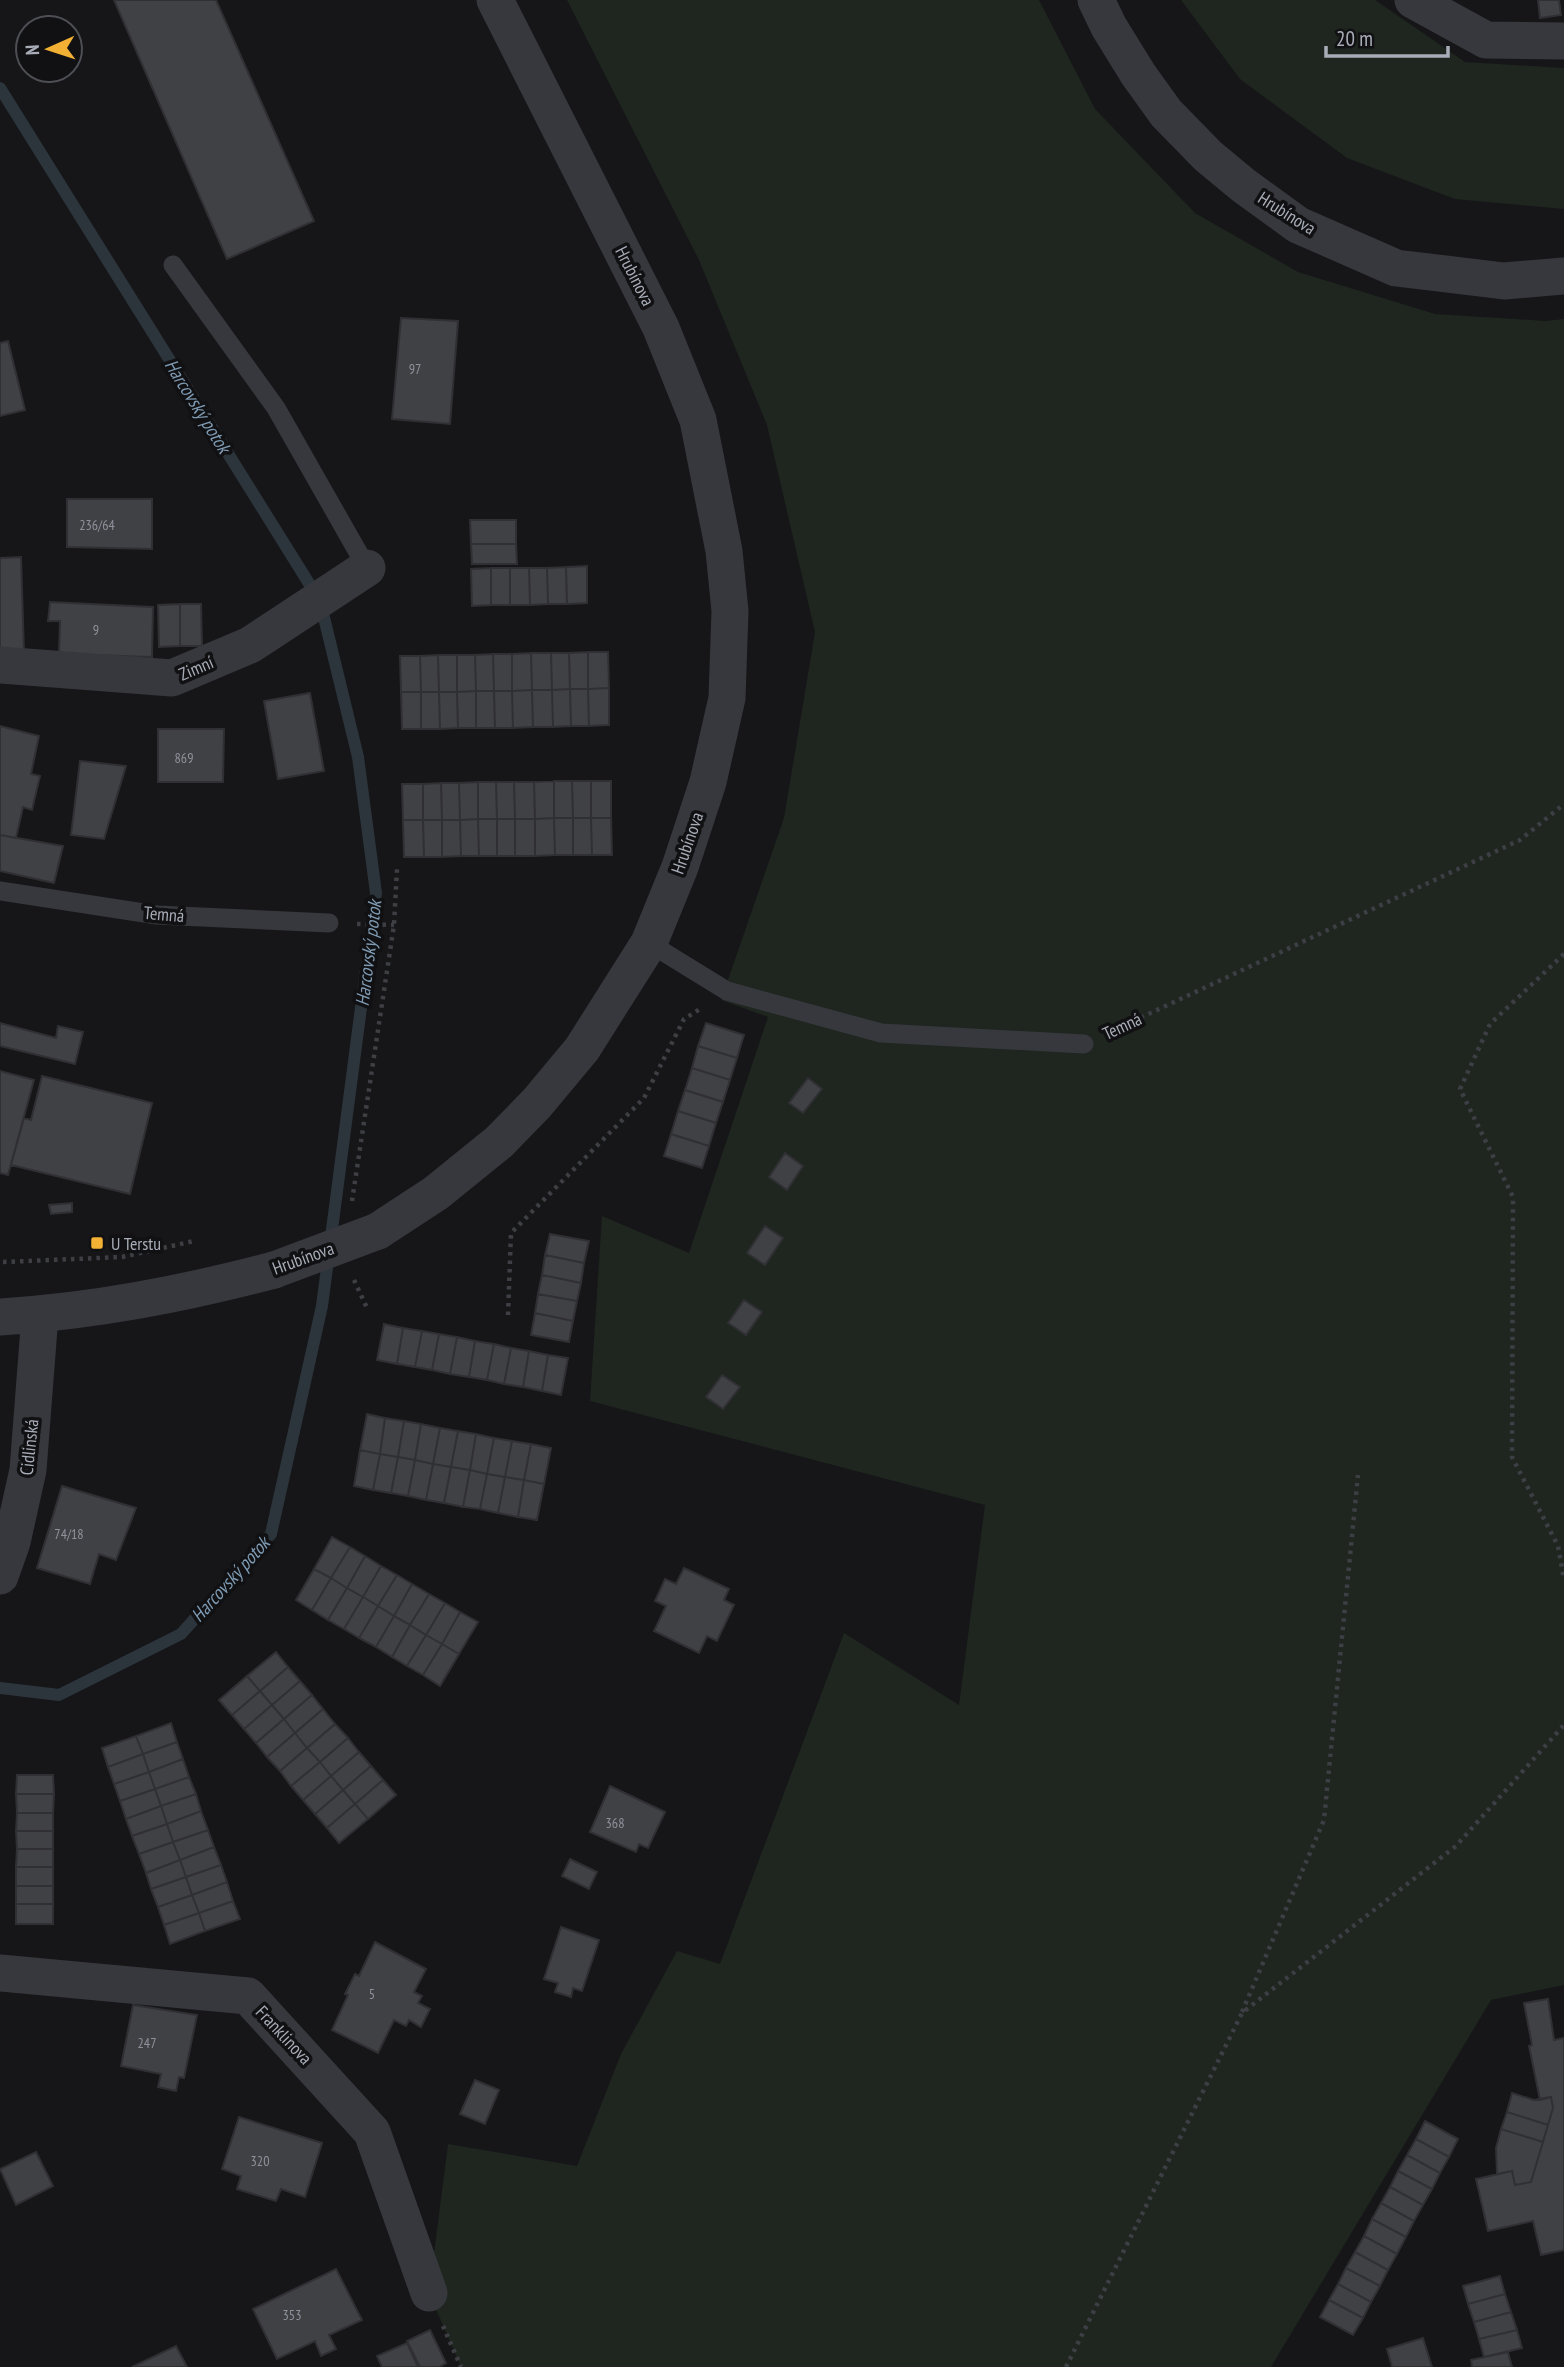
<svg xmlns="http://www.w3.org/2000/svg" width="1564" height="2367" viewBox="0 0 1564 2367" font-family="'PT Sans Narrow',sans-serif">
  <rect width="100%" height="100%" fill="#161618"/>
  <path fill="#1e261f" d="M567,0H1039L1095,109L1195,213L1298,272L1435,314L1546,321L1564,319V1985L1491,2000L1271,2367H461L429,2293L448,2144L577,2166L621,2054L677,1951L720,1964L844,1633L959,1705L985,1505L590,1401L602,1216L689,1253L768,1017L721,1000L784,818L815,632L767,425L699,260Z
    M1181,0H1375L1465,62L1564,68V209L1455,199L1347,158L1240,79Z"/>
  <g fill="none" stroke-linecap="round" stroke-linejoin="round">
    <path stroke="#2c353c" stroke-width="12" d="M0,88L320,601L358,757L376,893L322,1306L271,1534L181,1634L59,1695L0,1688"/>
  </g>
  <path fill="#404145" stroke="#303034" stroke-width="2" d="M114,0H216L314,221L227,259Z
    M1538,0H1559L1561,15L1540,18Z
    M401,318L458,321L450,424L392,419Z
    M8,341L25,410L0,416V343Z
    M67,499H152V549L67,547Z
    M470,520H516V544H471Z
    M471,544H516L517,564H472Z
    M21,557L24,653H0V558Z
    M587,566V603L567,604L566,567Z
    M566,567L567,604H548L547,568Z
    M491,568H510V605H491Z
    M491,568V605L472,606L471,569Z
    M510,568H529L530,605H510Z
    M529,568H547L548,604L530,605Z
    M50,602L153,607L152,657L59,654L60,621H48Z
    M180,604H201L202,646H180Z
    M180,604V646L159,647L158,605Z
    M588,652H608L609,688L588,689Z
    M588,652V689H570L569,653Z
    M531,653L532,690L512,691V654Z
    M531,653H551L552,690H532Z
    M551,653H569L570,689L552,690Z
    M493,654L494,691H476L475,655Z
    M493,654H512V691H494Z
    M438,655H457V692H439Z
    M438,655L439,692H421L420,656Z
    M457,655H475L476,691L457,692Z
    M400,656H420L421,692H401Z
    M609,688V725L589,726L588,689Z
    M570,689H588L589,726H571Z
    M570,689L571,726L553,727L552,690Z
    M532,690L533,727L513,728L512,691Z
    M532,690H552L553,727H533Z
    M476,691H494L495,728H476Z
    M476,691V728H458L457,692Z
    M494,691H512L513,728H495Z
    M401,692H421V729H402Z
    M421,692H439L440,729H421Z
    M439,692H457L458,728L440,729Z
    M310,693L324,771L278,779L264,701Z
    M0,726L39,736L31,774L40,776L32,810L23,807L16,838L0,835Z
    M158,729H224L223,782H158Z
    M80,761L126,766L104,839L71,835Z
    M554,781H572L573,818H554Z
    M554,781V818L535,819L534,782Z
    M572,781H591V818H573Z
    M591,781H611V818H591Z
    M478,782H496L497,819H478Z
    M478,782V819L460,820L459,783Z
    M496,782H514L515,819H497Z
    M514,782H534L535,819H515Z
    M441,783L442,820H423V784Z
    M441,783H459L460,820H442Z
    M402,784H423V820H403Z
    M554,818L555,855L535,856V819Z
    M554,818H573V855H555Z
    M573,818H591L592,855H573Z
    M591,818H611L612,855H592Z
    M478,819L479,856H461L460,820Z
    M478,819H497V856H479Z
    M497,819H515V856H497Z
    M515,819H535V856H515Z
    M403,820H423L424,857H404Z
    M423,820H442V857H424Z
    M442,820H460L461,856L442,857Z
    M0,835L63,846L54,883L0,871Z
    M0,1023L56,1038L58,1026L83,1032L75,1064L0,1046Z
    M706,1023L744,1035L737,1058L698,1046Z
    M698,1046L737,1058L730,1080L692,1068Z
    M692,1068L730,1080L723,1102L685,1090Z
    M0,1071L34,1080L8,1175L0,1173Z
    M42,1076L152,1103L130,1194L11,1165L24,1118L31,1120Z
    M808,1078L822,1089L803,1113L789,1103Z
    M685,1090L723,1102L716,1123L678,1111Z
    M678,1111L716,1123L709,1146L671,1134Z
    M671,1134L709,1146L702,1168L664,1156Z
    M785,1153L803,1166L787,1190L769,1177Z
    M72,1203V1212L51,1214L49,1205Z
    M765,1226L783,1238L765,1265L747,1253Z
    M550,1234L589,1241L584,1263L545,1255Z
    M545,1255L584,1263L581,1283L542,1275Z
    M542,1275L581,1283L577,1301L538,1294Z
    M538,1294L577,1301L573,1321L535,1313Z
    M744,1300L762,1312L746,1335L728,1323Z
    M535,1313L573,1321L569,1342L531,1335Z
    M384,1324L403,1328L397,1364L377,1360Z
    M403,1328L422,1331L415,1367L397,1364Z
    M422,1331L439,1334L432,1370L415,1367Z
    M439,1334L457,1337L450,1374L432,1370Z
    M457,1337L475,1341L469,1377L450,1374Z
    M475,1341L494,1344L487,1380L469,1377Z
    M494,1344L511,1348L504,1384L487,1380Z
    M511,1348L529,1351L523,1387L504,1384Z
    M529,1351L548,1355L542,1391L523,1387Z
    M548,1355L568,1358L561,1395L542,1391Z
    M722,1375L740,1387L723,1409L706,1397Z
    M367,1414L385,1418L380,1454L360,1450Z
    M385,1418L404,1421L398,1457L380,1454Z
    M404,1421L421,1424L415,1460L398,1457Z
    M421,1424L440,1428L433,1464L415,1460Z
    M440,1428L458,1431L451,1467L433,1464Z
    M458,1431L476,1434L470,1470L451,1467Z
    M476,1434L494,1438L487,1474L470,1470Z
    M494,1438L512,1441L505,1477L487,1474Z
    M512,1441L531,1444L524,1480L505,1477Z
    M531,1444L551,1448L544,1484L524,1480Z
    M360,1450L380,1454L373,1490L354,1486Z
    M380,1454L398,1457L391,1493L373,1490Z
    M398,1457L415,1460L408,1496L391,1493Z
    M415,1460L433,1464L426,1500L408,1496Z
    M433,1464L451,1467L444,1503L426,1500Z
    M451,1467L470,1470L463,1507L444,1503Z
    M470,1470L487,1474L480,1509L463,1507Z
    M487,1474L505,1477L498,1513L480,1509Z
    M505,1477L524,1480L518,1517L498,1513Z
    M524,1480L544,1484L537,1520L518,1517Z
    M62,1486L136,1508L116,1560L99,1554L90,1584L37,1568Z
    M332,1537L350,1547L331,1578L314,1569Z
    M350,1547L365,1556L347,1588L331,1578Z
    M365,1556L381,1566L363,1597L347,1588Z
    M381,1566L397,1575L378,1606L363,1597Z
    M684,1568L729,1589L724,1600L734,1605L717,1641L707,1636L699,1653L654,1631L666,1606L655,1601L665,1579L676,1584Z
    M314,1569L331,1578L312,1610L296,1600Z
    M397,1575L412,1584L394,1616L378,1606Z
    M331,1578L347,1588L328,1620L312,1610Z
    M412,1584L429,1594L410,1625L394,1616Z
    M347,1588L363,1597L344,1629L328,1620Z
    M429,1594L445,1603L426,1635L410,1625Z
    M363,1597L378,1606L359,1638L344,1629Z
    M445,1603L460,1612L442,1644L426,1635Z
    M378,1606L394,1616L376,1647L359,1638Z
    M460,1612L478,1622L459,1654L442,1644Z
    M394,1616L410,1625L392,1657L376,1647Z
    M410,1625L426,1635L407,1666L392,1657Z
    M426,1635L442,1644L423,1675L407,1666Z
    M442,1644L459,1654L440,1686L423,1675Z
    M276,1652L288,1667L260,1691L247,1676Z
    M288,1667L300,1681L272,1705L260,1691Z
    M247,1676L260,1691L232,1715L219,1700Z
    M300,1681L312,1695L284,1719L272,1705Z
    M260,1691L272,1705L244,1729L232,1715Z
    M312,1695L323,1709L295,1733L284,1719Z
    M272,1705L284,1719L256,1743L244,1729Z
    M323,1709L335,1724L307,1748L295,1733Z
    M284,1719L295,1733L267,1757L256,1743Z
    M171,1723L177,1742L143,1754L136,1736Z
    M335,1724L348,1738L320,1762L307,1748Z
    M295,1733L307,1748L280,1771L267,1757Z
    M136,1736L143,1754L108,1767L102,1748Z
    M348,1738L359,1752L331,1776L320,1762Z
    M177,1742L183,1759L149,1772L143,1754Z
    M307,1748L320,1762L291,1786L280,1771Z
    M359,1752L371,1766L343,1790L331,1776Z
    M143,1754L149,1772L114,1784L108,1767Z
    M183,1759L189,1777L155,1789L149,1772Z
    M320,1762L331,1776L303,1800L291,1786Z
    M371,1766L383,1780L355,1804L343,1790Z
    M149,1772L155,1789L120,1801L114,1784Z
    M17,1775H53L54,1794H16Z
    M331,1776L343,1790L315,1814L303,1800Z
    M189,1777L196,1794L161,1806L155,1789Z
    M383,1780L396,1795L368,1819L355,1804Z
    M610,1786L665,1812L648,1848L639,1844L636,1852L590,1832Z
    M155,1789L161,1806L126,1819L120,1801Z
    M343,1790L355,1804L327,1828L315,1814Z
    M16,1794H54L53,1813H17Z
    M196,1794L201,1811L167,1824L161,1806Z
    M355,1804L368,1819L339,1843L327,1828Z
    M161,1806L167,1824L132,1836L126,1819Z
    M201,1811L208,1830L173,1842L167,1824Z
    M17,1813H53V1831H16Z
    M167,1824L173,1842L139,1854L132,1836Z
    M208,1830L214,1847L180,1860L173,1842Z
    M16,1831H53V1849H17Z
    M173,1842L180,1860L146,1873L139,1854Z
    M214,1847L221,1865L186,1877L180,1860Z
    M17,1849H53V1867H16Z
    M570,1859L597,1872L589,1889L562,1876Z
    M180,1860L186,1877L151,1889L146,1873Z
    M221,1865L227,1882L192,1895L186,1877Z
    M16,1867H53V1886H16Z
    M186,1877L192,1895L158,1907L151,1889Z
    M227,1882L233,1901L199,1913L192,1895Z
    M16,1886H53V1904H16Z
    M192,1895L199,1913L164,1925L158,1907Z
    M233,1901L240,1919L205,1931L199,1913Z
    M16,1904H53V1924H16Z
    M199,1913L205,1931L170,1944L164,1925Z
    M561,1927L599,1940L582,1991L573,1988L571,1997L555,1992L558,1983L544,1979Z
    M375,1942L426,1969L414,1992L422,1996L418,2003L430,2009L421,2027L409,2020L406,2026L394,2020L378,2053L332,2030L348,1995L345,1994L355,1974L359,1976Z
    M1548,1999L1554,2040L1564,2038V2250L1541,2255L1533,2221L1488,2231L1476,2179L1512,2171L1515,2185L1531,2182L1553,2108L1551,2097L1540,2100L1529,2046L1532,2045L1524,2003Z
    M133,2005L197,2015L184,2078L179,2077L176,2091L158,2087L161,2074L121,2066Z
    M475,2080L499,2090L485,2124L460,2114Z
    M1512,2093L1534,2100L1551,2097L1553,2108L1548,2125L1507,2112Z
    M1507,2112L1548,2125L1543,2142L1501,2129Z
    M239,2117L322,2143L305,2197L281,2189L276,2201L237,2189L241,2176L222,2169Z
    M1425,2121L1458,2139L1449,2157L1416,2139Z
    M1501,2129L1543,2142L1531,2182L1515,2185L1512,2171L1497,2174L1496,2148Z
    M1416,2139L1449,2157L1440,2173L1407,2155Z
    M36,2152L53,2186L16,2205L0,2169Z
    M1407,2155L1440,2173L1432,2189L1398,2171Z
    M1398,2171L1432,2189L1423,2205L1390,2187Z
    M1390,2187L1423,2205L1414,2221L1381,2203Z
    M1381,2203L1414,2221L1406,2237L1372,2219Z
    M1372,2219L1406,2237L1397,2254L1364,2236Z
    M1364,2236L1397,2254L1388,2270L1355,2252Z
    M1355,2252L1388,2270L1380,2286L1346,2268Z
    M1346,2268L1380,2286L1371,2302L1338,2284Z
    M336,2269L362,2320L329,2335L336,2349L321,2356L315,2341L277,2359L253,2309Z
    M1500,2276L1505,2294L1468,2304L1463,2286Z
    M1338,2284L1371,2302L1363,2318L1329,2300Z
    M1505,2294L1511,2312L1474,2322L1468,2304Z
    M1329,2300L1363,2318L1353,2335L1320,2317Z
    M1511,2312L1517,2330L1479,2339L1474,2322Z
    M430,2330L446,2363L439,2367H420L407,2341Z
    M1517,2330L1522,2348L1484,2357L1479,2339Z
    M1423,2338L1432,2367H1392L1387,2349Z
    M407,2343L418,2367H382L377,2356Z
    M176,2346L187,2367H132Z
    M1508,2352L1512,2367H1472L1471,2360Z"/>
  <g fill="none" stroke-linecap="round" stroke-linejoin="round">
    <path stroke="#3d3f44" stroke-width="4.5" stroke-dasharray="3.5 5" stroke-linecap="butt" d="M357,924L394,925
      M1564,954L1490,1024L1460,1089L1513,1197L1512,1457L1558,1546L1564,1579
      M1110,1032L1520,840L1564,804
      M352,1201L394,925L397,869
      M3,1262L122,1257L194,1241
      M354,1280L367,1308
      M508,1315L511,1233L644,1098L684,1019L700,1009
      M1242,2012L1324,1820L1358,1475
      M443,2326L461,2367
      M1066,2367L1242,2013L1456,1846L1564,1725"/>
    <path stroke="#37383d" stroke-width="19" d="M173,265L276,408L367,568
      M0,891L157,915L329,923
      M649,943L727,991L881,1033L1084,1044"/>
    <path stroke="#37383d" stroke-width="37" d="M1096,0L1109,27L1138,74L1166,113L1208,156L1243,185L1298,225L1396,268L1504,281L1564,276
      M1413,0L1486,40L1564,41
      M0,665L172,678L250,645L367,568
      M378,1231L436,1193L499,1142L537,1103L582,1049L649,943L680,867L708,782L727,698L730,611L724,551L698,420L661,328L495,0
      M0,1317C95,1311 182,1294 274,1270
      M0,1576L12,1542L28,1470L40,1315
      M0,1973L248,1996L372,2132L429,2293"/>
    <path stroke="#37383d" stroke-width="37" d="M274,1270L378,1231"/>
  </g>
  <rect fill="#f2b134" stroke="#111113" stroke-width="2.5" x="90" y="1236" width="14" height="14" rx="3.5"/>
  <g text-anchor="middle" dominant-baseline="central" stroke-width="7" stroke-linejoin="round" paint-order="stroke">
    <g font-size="14" fill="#8e929b">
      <text x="415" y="369">97</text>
      <text x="97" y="525">236/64</text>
      <text x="96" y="630">9</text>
      <text x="184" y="758">869</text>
      <text x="69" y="1534">74/18</text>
      <text x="615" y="1823">368</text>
      <text x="372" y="1994">5</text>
      <text x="147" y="2043">247</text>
      <text x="260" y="2161">320</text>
      <text x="292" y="2315">353</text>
    </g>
    <g font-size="18" fill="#a8adb8" stroke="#111113">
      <text transform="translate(1287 213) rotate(32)">Hrubínova</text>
      <text transform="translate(635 276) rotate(63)">Hrubínova</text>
      <text transform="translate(196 668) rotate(-23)">Zimní</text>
      <text transform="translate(687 843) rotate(-71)">Hrubínova</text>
      <text transform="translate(164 914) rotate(5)">Temná</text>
      <text transform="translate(1122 1026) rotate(-25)">Temná</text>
      <text transform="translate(303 1258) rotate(-20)">Hrubínova</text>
      <text transform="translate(29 1447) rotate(-84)">Cidlinská</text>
      <text transform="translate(284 2035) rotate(47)">Franklinova</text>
    </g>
    <g font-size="18" fill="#a8adb8" stroke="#111113" text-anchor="start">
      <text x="111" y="1243">U Terstu</text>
    </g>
    <g font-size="19" font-style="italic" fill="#7f9bb3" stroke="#111113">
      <text transform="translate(198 406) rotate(58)">Harcovský potok</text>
      <text transform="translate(368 953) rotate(-83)">Harcovský potok</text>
      <text transform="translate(230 1579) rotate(-48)">Harcovský potok</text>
    </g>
  </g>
  <g transform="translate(49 49) rotate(267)"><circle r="33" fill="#111113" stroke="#4d4f55" stroke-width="2"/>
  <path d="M0-5L12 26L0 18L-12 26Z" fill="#f2b134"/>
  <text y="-10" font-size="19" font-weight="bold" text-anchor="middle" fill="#a8adb8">N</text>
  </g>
  <path d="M1326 46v10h122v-10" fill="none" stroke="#a8adb8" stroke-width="3.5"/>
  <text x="1336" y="46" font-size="21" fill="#a8adb8" stroke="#111113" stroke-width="5" paint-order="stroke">20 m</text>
</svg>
